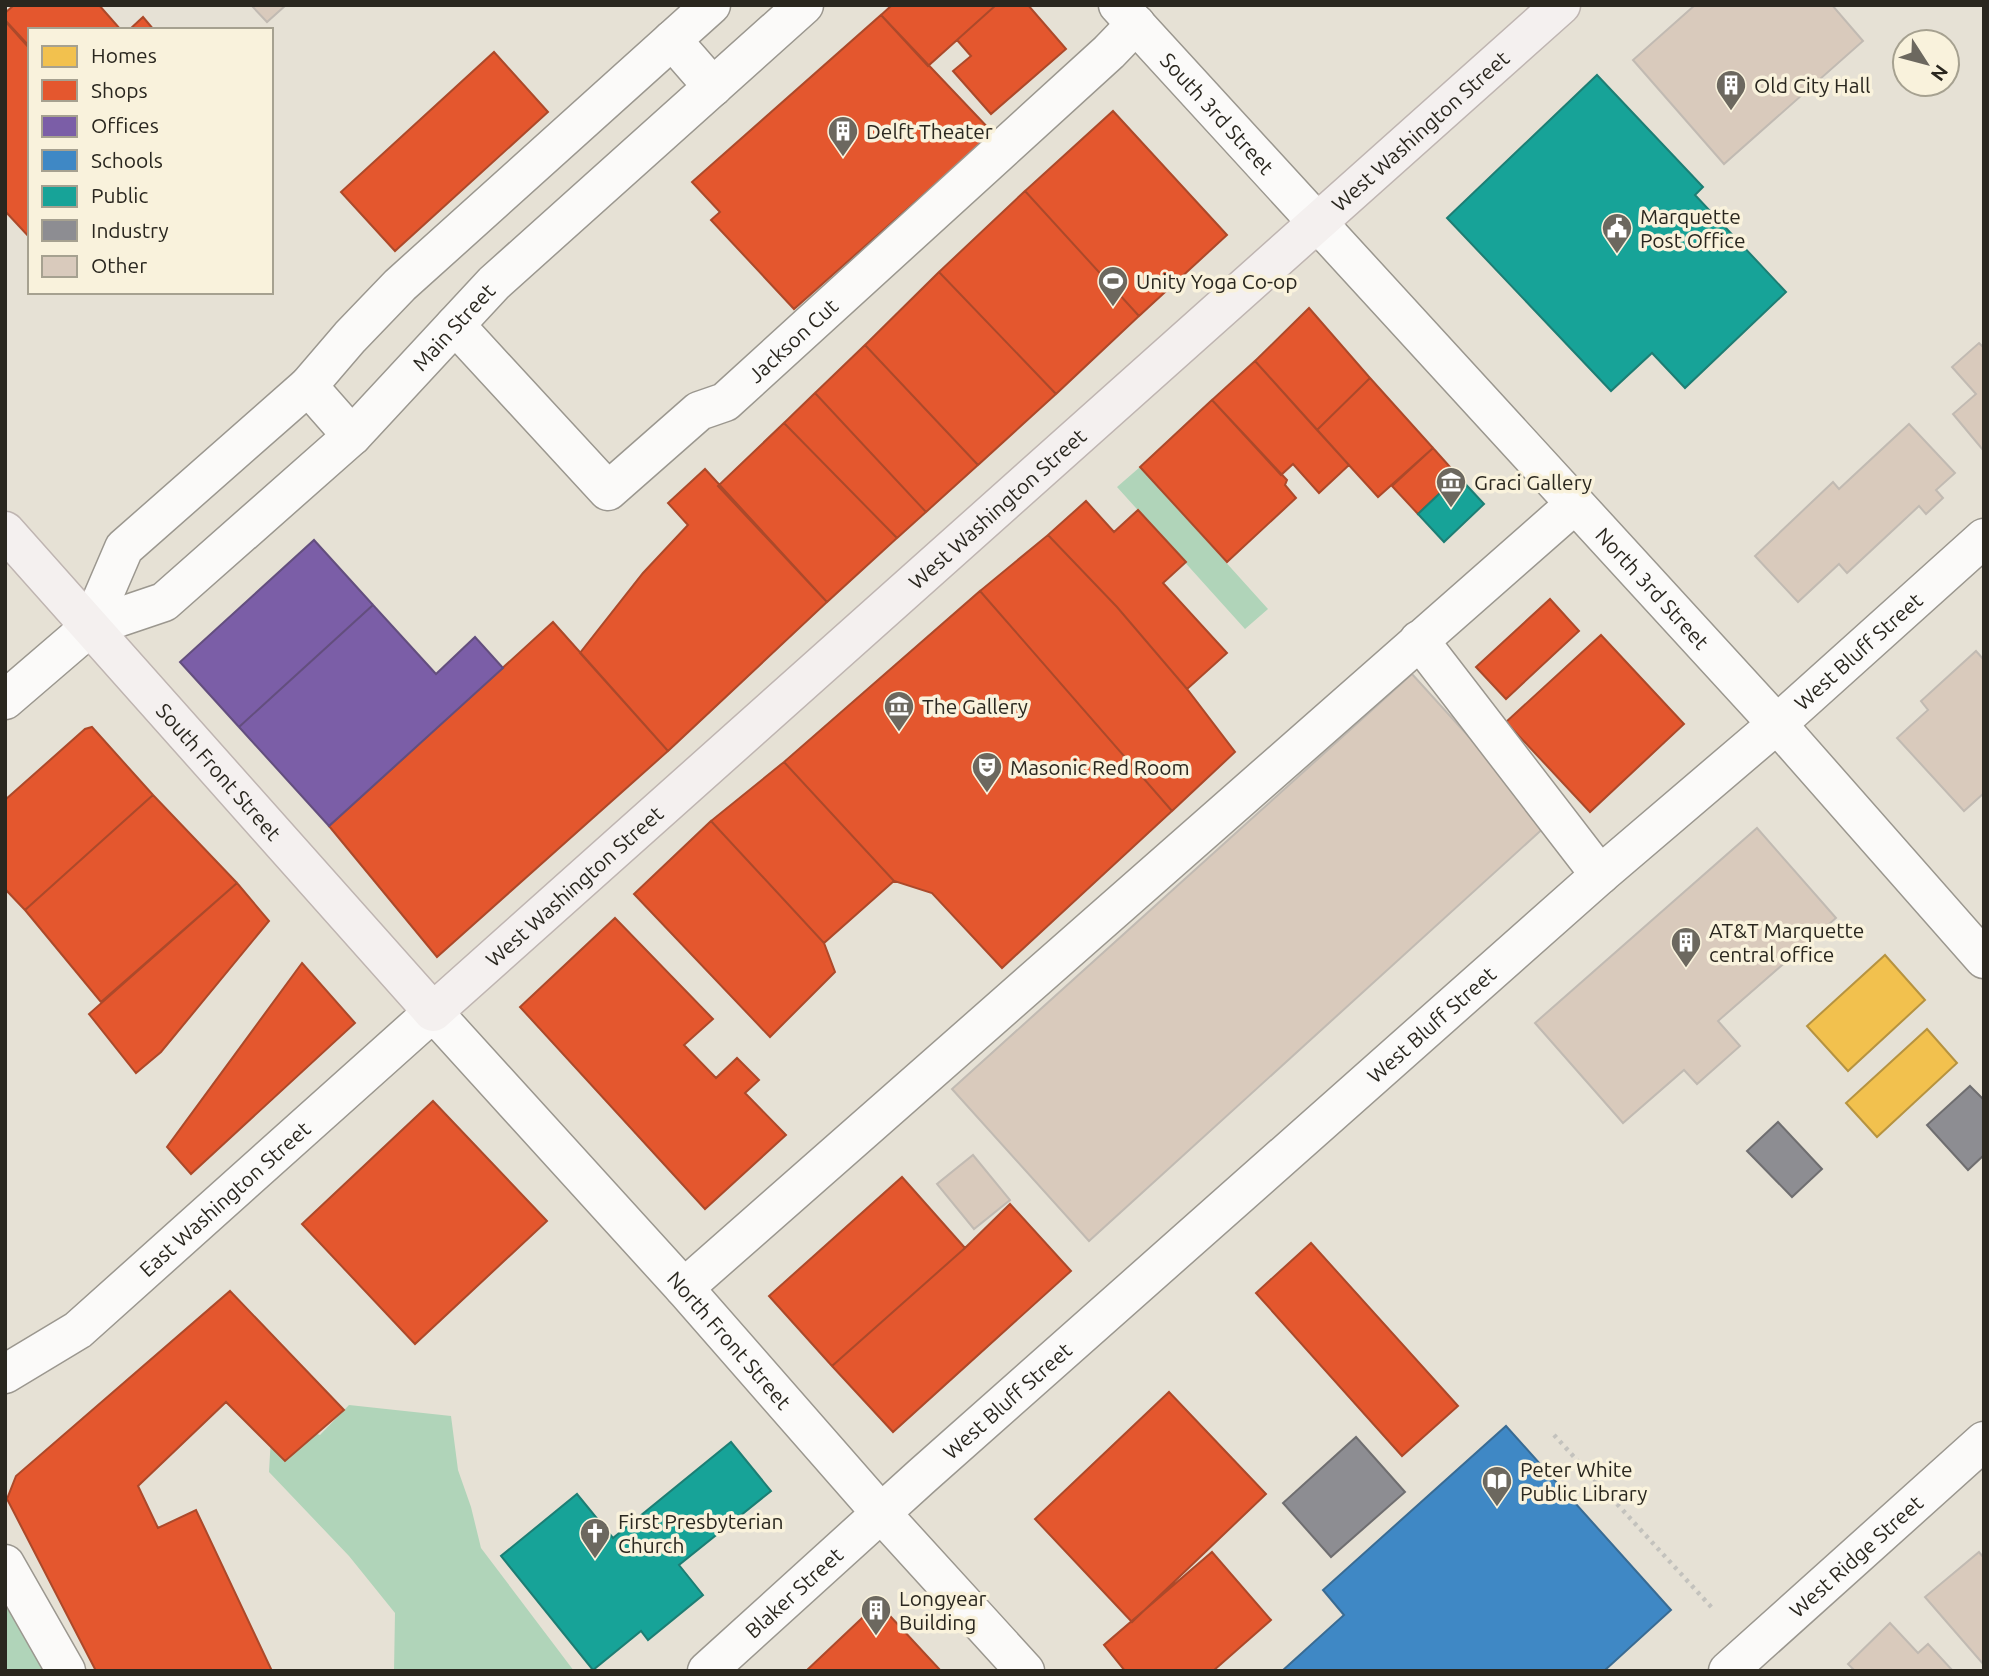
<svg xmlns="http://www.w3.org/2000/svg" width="1989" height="1676" viewBox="0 0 1989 1676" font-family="Ubuntu,sans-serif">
  <rect width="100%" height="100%" fill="#e6e1d5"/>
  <path fill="#b0d4b9" d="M1140,467L1268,609L1245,629L1117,487Z
    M349,1405L451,1416L458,1470L471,1507L481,1548L574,1671H394L395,1613L349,1556L269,1472L271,1437L306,1430L320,1435Z
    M5,1564L66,1671H5Z"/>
  <path fill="#f2c14e" stroke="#b69340" stroke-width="2" d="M1885,955L1925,1000L1848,1071L1807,1026Z
    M1927,1029L1957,1063L1877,1137L1846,1103Z"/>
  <path fill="#e4572e" stroke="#ac492a" stroke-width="2" d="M14,5H99L121,30H30V47L5,20V13Z
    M892,5H996L928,66L881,15Z
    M996,5H1028L1066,49L991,114L953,71L971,56L957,40Z
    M881,15L993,133L794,309L711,220L720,212L692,182Z
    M143,17L154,30H129Z
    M5,21L30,49V238L5,211Z
    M494,52L548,112L395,251L341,192Z
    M1113,111L1227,235L1139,316L1025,191Z
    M1025,191L1139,316L1056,394L939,272Z
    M939,272L1056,394L978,465L865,345Z
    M1309,308L1370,378L1317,430L1255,361Z
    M865,345L978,465L926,512L815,393Z
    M1255,361L1349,465L1319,493L1293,464L1281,475L1212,400Z
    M1370,378L1433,448L1378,497L1317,430Z
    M815,393L926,512L897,538L784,423Z
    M1212,400L1287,480L1285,485L1296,498L1227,562L1140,467Z
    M784,423L897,538L827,602L718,486Z
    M1433,448L1458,476L1418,514L1392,486Z
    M705,469L827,602L668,751L580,653L643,573L688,525L668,503Z
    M1086,501L1114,532L1138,510L1186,562L1163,583L1227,653L1187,689L1117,607L1048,535Z
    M1048,535L1117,607L1187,689L1235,752L1172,811L980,591Z
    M980,591L1172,811L1002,968L932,893L894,881L784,762Z
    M1550,599L1579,631L1506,699L1476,667Z
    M553,622L668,751L437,957L329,826Z
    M1601,635L1684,724L1590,812L1506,722Z
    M92,727L153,795L25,910L5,889V800L85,729Z
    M784,762L894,881L824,943L711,821Z
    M153,795L237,883L101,1002L25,910Z
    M711,821L824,943L835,972L770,1037L634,894Z
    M237,883L269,921L161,1052L136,1073L89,1014Z
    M615,918L713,1019L684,1045L716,1078L737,1058L759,1080L745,1093L786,1135L705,1209L520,1007Z
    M302,963L355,1023L191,1174L167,1147Z
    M433,1101L547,1221L415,1344L302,1224Z
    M902,1177L965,1248L832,1366L769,1296Z
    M1010,1204L1071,1271L893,1432L832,1366L965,1248Z
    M1311,1243L1458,1406L1402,1456L1256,1293Z
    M230,1291L344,1410L285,1461L226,1402L138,1486L158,1528L196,1510L272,1671H96L7,1499L16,1476Z
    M1169,1392L1266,1494L1132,1622L1035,1519Z
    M1212,1552L1271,1620L1213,1671H1125L1104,1645Z
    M878,1603L941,1671H806Z"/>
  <path fill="#7b5ea7" stroke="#634e7e" stroke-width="2" d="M314,540L373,605L239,727L180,662Z
    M373,605L436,674L475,637L503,668L329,826L239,727Z"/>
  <path fill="#3f88c5" stroke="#396b93" stroke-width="2" d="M1506,1426L1671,1610L1604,1671H1282L1344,1615L1323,1590Z"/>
  <path fill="#17a398" stroke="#1d7e74" stroke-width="2" d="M1597,75L1703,187L1695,195L1786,292L1685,388L1652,353L1611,391L1447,218Z
    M1458,476L1484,504L1444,542L1418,514Z
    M731,1442L771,1491L679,1565L703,1595L648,1640L641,1631L593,1670L501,1556L577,1494L613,1538Z"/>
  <path fill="#8d8d92" stroke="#6f6e70" stroke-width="2" d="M1970,1086L1984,1100V1155L1968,1170L1927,1125Z
    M1778,1122L1822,1169L1792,1197L1747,1151Z
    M1356,1437L1405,1492L1331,1557L1283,1503Z"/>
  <path fill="#d9cabc" stroke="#c1bab2" stroke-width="2" d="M251,5H286L267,22Z
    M1695,5H1832L1863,41L1724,164L1633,60Z
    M1979,343L1984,348L1983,450L1953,414L1976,394L1952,367Z
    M1909,424L1955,473L1936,490L1943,498L1926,514L1919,506L1847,573L1839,564L1798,602L1755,556L1833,482L1839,489Z
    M1976,651L1984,660V793L1964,811L1897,738L1928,710L1921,701Z
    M1412,674L1548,824L1089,1241L952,1089Z
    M1757,828L1836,918L1718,1021L1740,1046L1697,1084L1684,1070L1623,1123L1535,1023Z
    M973,1155L1010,1200L974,1229L937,1184Z
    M1979,1552L1984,1558V1665L1925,1597Z
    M1890,1623L1918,1653L1928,1644L1953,1671H1855L1848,1664Z"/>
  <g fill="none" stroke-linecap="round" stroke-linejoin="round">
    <g stroke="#9b978f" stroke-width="41">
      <g id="minor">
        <path id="s1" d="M1118,5L1777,724L1984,959"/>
        <path d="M672,40L713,87"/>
        <path id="s2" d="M455,325L608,491L699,411L725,402L1109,52L1136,24"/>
        <path d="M308,386L352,436"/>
        <path d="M90,627L124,548L308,386L350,337L400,285L711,5"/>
        <path d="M1419,640L1600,875"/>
        <path id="s3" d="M5,700L90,627L164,602L352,436L494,283L804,5"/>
        <path d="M684,1288L1574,505"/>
        <path id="s4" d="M5,1374L78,1330L433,1012L684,1288L881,1513L1025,1671"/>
        <path d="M5,1564L66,1671"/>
        <path id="s5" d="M707,1671L922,1476L1600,875L1777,724L1984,538"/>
        <path id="s6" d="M1728,1671L1984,1441"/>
      </g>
    </g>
    <g stroke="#bfb5b1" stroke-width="41">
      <g id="major">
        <path id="s7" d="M5,531L433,1012L1561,5"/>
      </g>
    </g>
    <path stroke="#c3c2bd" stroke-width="4.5" stroke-dasharray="3.5 5" stroke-linecap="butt" d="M1554,1435L1714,1610"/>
    <use href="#minor" stroke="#fbfaf9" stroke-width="38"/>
    <use href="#major" stroke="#f4f0ef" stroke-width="38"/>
  </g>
  <defs>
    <g id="building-pin" transform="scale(1.575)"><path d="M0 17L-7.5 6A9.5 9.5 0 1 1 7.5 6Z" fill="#6c685f" stroke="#f9f2dc"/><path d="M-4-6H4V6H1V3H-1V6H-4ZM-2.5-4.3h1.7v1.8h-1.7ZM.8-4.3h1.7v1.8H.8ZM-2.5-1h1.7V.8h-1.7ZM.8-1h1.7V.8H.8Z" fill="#fff"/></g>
    <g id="civic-pin" transform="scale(1.575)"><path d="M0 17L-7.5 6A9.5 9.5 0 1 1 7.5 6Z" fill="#6c685f" stroke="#f9f2dc"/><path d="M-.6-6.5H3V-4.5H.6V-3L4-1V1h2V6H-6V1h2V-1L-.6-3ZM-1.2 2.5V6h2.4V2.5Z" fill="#fff"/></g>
    <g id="stadium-pin" transform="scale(1.575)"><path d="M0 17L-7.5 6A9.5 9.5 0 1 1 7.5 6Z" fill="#6c685f" stroke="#f9f2dc"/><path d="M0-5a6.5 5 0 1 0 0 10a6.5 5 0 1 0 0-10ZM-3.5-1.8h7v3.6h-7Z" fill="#fff"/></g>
    <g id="museum-pin" transform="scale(1.575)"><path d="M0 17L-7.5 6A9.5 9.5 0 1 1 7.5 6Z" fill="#6c685f" stroke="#f9f2dc"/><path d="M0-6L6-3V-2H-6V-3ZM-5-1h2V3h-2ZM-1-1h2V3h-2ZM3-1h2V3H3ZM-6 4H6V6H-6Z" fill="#fff"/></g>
    <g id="theatre-pin" transform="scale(1.575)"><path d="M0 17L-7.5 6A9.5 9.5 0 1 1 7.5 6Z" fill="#6c685f" stroke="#f9f2dc"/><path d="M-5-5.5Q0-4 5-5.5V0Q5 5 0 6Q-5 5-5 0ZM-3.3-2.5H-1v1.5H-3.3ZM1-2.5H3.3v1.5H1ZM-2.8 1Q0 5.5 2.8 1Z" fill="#fff"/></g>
    <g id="library-pin" transform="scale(1.575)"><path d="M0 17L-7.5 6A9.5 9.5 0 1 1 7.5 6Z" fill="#6c685f" stroke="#f9f2dc"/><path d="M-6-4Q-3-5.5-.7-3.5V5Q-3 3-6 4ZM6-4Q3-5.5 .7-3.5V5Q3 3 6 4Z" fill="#fff"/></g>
    <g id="church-pin" transform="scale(1.575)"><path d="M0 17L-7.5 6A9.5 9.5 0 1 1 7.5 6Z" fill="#6c685f" stroke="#f9f2dc"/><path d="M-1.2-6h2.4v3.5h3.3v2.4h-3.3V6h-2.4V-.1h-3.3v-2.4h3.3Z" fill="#fff"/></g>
  </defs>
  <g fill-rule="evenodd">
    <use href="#building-pin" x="1731" y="85"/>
    <use href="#building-pin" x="843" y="131"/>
    <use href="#civic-pin" x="1617" y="228"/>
    <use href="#stadium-pin" x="1113" y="281"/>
    <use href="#museum-pin" x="1451" y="482"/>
    <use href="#museum-pin" x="899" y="706"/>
    <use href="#theatre-pin" x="987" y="767"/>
    <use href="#building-pin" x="1686" y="942"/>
    <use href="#library-pin" x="1497" y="1481"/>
    <use href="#church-pin" x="595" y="1533"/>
    <use href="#building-pin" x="876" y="1610"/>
  </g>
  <g text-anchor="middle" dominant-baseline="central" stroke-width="7" stroke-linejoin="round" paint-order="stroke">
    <g font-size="21" fill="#2a271f" stroke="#f9f2dc" text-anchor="start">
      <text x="1754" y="85">Old City Hall</text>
      <text x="866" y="131">Delft Theater</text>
      <text x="1640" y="216">Marquette<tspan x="1640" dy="24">Post Office</tspan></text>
      <text x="1136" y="281">Unity Yoga Co-op</text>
      <text x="1474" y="482">Graci Gallery</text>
      <text x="922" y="706">The Gallery</text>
      <text x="1010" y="767">Masonic Red Room</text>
      <text x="1709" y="930">AT&amp;T Marquette<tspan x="1709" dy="24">central office</tspan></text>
      <text x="1520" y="1469">Peter White<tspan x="1520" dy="24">Public Library</tspan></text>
      <text x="618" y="1521">First Presbyterian<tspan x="618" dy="24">Church</tspan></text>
      <text x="899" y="1598">Longyear<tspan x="899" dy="24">Building</tspan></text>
    </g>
    <g font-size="21" fill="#2a271f" stroke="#f9f2dc">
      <text stroke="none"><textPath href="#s1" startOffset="147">South 3rd Street</textPath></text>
      <text stroke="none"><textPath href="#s7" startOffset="1967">West Washington Street</textPath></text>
      <text stroke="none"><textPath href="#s3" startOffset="590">Main Street</textPath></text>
      <text stroke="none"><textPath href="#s2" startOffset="466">Jackson Cut</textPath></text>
      <text stroke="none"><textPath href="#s7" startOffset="1400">West Washington Street</textPath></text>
      <text stroke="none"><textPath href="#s1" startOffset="791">North 3rd Street</textPath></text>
      <text stroke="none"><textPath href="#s5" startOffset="1538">West Bluff Street</textPath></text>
      <text stroke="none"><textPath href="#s7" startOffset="322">South Front Street</textPath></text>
      <text stroke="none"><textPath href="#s7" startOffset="833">West Washington Street</textPath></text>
      <text stroke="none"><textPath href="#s5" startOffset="971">West Bluff Street</textPath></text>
      <text stroke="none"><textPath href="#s4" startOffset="282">East Washington Street</textPath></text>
      <text stroke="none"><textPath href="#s4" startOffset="1004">North Front Street</textPath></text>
      <text stroke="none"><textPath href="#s5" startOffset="404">West Bluff Street</textPath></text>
      <text stroke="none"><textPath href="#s6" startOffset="172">West Ridge Street</textPath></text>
      <text stroke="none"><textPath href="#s5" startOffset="117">Blaker Street</textPath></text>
    </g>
  </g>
  <rect width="1989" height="1676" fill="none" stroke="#2a271f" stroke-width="14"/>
  <rect x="28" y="28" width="245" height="266" fill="#f9f2dc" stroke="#a6a190" stroke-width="2"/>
  <rect x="42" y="46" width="35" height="21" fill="#f2c14e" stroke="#a6a190" stroke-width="2"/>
  <text x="91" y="63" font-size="21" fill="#2a271f">Homes</text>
  <rect x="42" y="80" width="35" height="21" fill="#e4572e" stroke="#a6a190" stroke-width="2"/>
  <text x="91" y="98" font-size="21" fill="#2a271f">Shops</text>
  <rect x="42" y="116" width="35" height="21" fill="#7b5ea7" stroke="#a6a190" stroke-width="2"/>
  <text x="91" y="133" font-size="21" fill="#2a271f">Offices</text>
  <rect x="42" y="150" width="35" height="21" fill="#3f88c5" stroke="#a6a190" stroke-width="2"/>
  <text x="91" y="168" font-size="21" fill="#2a271f">Schools</text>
  <rect x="42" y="186" width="35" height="21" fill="#17a398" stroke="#a6a190" stroke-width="2"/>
  <text x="91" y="203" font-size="21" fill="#2a271f">Public</text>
  <rect x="42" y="220" width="35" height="21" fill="#8d8d92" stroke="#a6a190" stroke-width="2"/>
  <text x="91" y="238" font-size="21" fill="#2a271f">Industry</text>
  <rect x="42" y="256" width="35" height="21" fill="#d9cabc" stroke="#a6a190" stroke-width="2"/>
  <text x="91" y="273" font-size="21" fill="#2a271f">Other</text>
  <g transform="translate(1926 63) rotate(126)"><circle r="33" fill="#f9f2dc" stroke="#a6a190" stroke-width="2"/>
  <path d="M0-5L12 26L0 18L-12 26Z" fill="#6c685f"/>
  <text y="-10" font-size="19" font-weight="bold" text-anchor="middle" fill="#2a271f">N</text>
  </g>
</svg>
